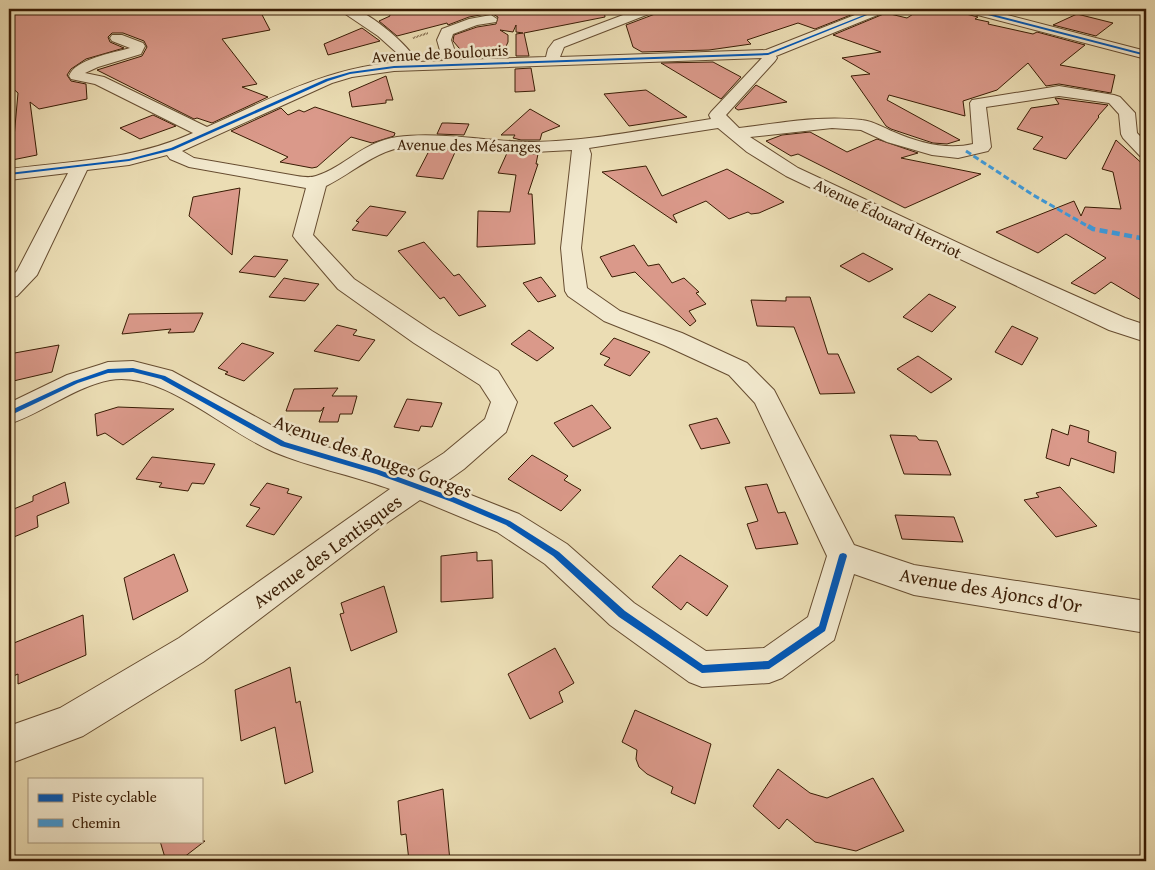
<svg xmlns="http://www.w3.org/2000/svg" width="1155" height="870" viewBox="0 0 1155 870" font-family="'Gentium Book Plus',serif">
  <rect width="100%" height="100%" fill="#ebddb4"/>
  <filter id="stains"><feTurbulence type="fractalNoise" baseFrequency=".004" numOctaves="4"/><feColorMatrix values="0 0 0 0 .2 0 0 0 0 .09 0 0 0 0 .02 0 0 0 .5 -.17"/></filter>
  <radialGradient id="worn" r=".72"><stop offset=".6" stop-color="#630" stop-opacity="0"/><stop offset="1" stop-color="#630" stop-opacity=".3"/></radialGradient>
  <path fill="#da998a" stroke="#391c04" d="M9,9H259L270,30L222,39L257,84L242,87L268,97L212,123L197,118L194,119L97,70L142,56L147,47L144,41L123,33H112L108,37L110,42L124,48L86,59L71,69L67,75L71,81L86,84L87,99L39,109L30,102L37,155L12,160L18,93L9,85Z
    M388,9H604L605,17L524,33L529,56H516V34L523,33L516,32V25L513,32L500,30L508,35V42L503,53L465,55L453,41L454,35L477,27L496,24L498,17L491,13L469,17L448,25L447,23L397,36L379,21L390,16Z
    M658,9H866L815,29L798,23L747,40L751,44L709,50L642,52L633,47L626,25L655,14Z
    M921,9H962L966,14L978,17L975,19L989,22L988,24L1033,34L1037,32L1085,45L1060,65L1115,75L1111,93L1059,84L1046,86L1028,63L997,90L963,101L965,116L889,95L887,100L960,140L947,144L933,143L891,129L886,126L851,76L870,74L842,58L881,52L833,35L886,13L907,18Z
    M1077,14L1113,23L1096,36L1053,25Z
    M362,28L380,41L328,55L324,44Z
    M713,62L741,77L721,99L661,63Z
    M531,68L535,91L515,92V69Z
    M386,76L393,100H386V103L352,107L349,92Z
    M756,85L787,102L738,110L735,108Z
    M646,90L687,117L629,126L604,94Z
    M1055,98L1108,105L1098,116L1099,117L1066,159L1033,149L1043,137L1017,129L1031,108L1059,104Z
    M315,107L395,133L394,136L372,143L351,137L317,167L312,168L280,162L288,157L231,131L281,108L288,115L299,110L304,112Z
    M530,109L560,126L542,133L540,140H521L513,138L515,135H501Z
    M153,115L176,126L140,139L120,128Z
    M442,123H448L469,124L464,135L437,134Z
    M810,132L847,152L877,139L918,153L901,158L981,174L905,208L798,154L791,156L766,141L782,135Z
    M1116,140L1146,167V303L1111,282L1095,294L1071,283L1106,258L1066,234L1038,253L996,232L1074,201L1081,216L1085,207L1121,209L1113,172L1102,169Z
    M430,149L456,150L443,179L416,176Z
    M507,153L538,154L536,164H538L528,194H532L535,244L477,247L478,211L510,212L516,175L498,173Z
    M646,166L662,196L727,169L784,202L759,213L751,214L748,212L729,219L706,201L673,215L677,223L602,172Z
    M240,188L232,255L189,216L193,197Z
    M370,206L406,212L387,236L352,230L359,222L356,221Z
    M424,242L454,276L459,274L486,306L459,316L444,297L440,299L398,251Z
    M634,245L648,266L659,264L672,283L684,278L699,292L696,293L706,304L689,311L696,321L690,326L635,272L612,277L600,257Z
    M863,253L893,269L869,282L840,266Z
    M254,256L288,260L275,277L239,272Z
    M541,277L556,296L538,302L523,283Z
    M284,278L294,280L319,284L305,301L269,297Z
    M929,294L956,307L932,332L903,317Z
    M786,297H810L828,354H838L855,393L820,394L794,327L757,326L751,300L786,301Z
    M203,313L194,332L168,333L171,329L122,334L129,314Z
    M337,325L357,330L353,335L375,340L359,361L314,351Z
    M1012,326L1038,338L1022,365L995,352Z
    M529,330L554,348L537,361L511,344Z
    M614,338L650,352L630,376L604,365L610,358L600,354Z
    M242,343L274,353L244,381L225,374L228,372L218,368Z
    M59,345L52,372L9,382V354Z
    M918,356L952,379L931,393L897,369Z
    M338,388L332,396H357L352,414H340L338,422H319L324,407L321,411H286L294,389Z
    M407,399L442,403L432,427L421,426L419,431L394,427Z
    M592,405L611,428L573,447L554,423Z
    M118,407L174,409L123,445L105,433L97,436L95,414Z
    M717,418L730,443L701,449L689,425Z
    M1070,425L1089,431L1088,442L1116,452L1114,473L1071,458L1069,466L1046,458L1052,429L1068,435Z
    M890,435L916,436L919,440L937,441L951,475L904,474Z
    M532,455L568,476L564,480L581,490L561,511L508,479Z
    M152,457L215,464L204,484L192,483L188,491L159,487L162,483L136,479Z
    M65,482L69,503L37,516L38,527L9,539V511L33,501V496Z
    M267,483L289,489L287,493L302,497L274,535L246,526L260,508L250,505Z
    M767,484L778,513L785,512L798,544L756,549L747,524L758,521L745,487Z
    M1060,487L1097,526L1056,537L1024,500L1039,497L1036,493Z
    M895,515L954,517L963,542L902,539Z
    M477,552V561L492,560L493,598L441,602V556Z
    M174,554L188,591L133,620L124,578Z
    M680,555L728,586L707,616L687,602L681,610L652,587Z
    M384,586L397,632L351,651L340,614L344,613L341,603Z
    M83,615L86,655L18,684V674L9,678V645Z
    M555,648L574,683L559,692L563,702L530,719L508,674Z
    M290,667L296,703L300,701L313,772L285,784L275,727L241,741L235,690Z
    M635,710L711,744L695,804L671,793L673,787L647,774L639,767L636,759L637,750L622,742Z
    M778,769L810,793L827,798L873,778L904,831L856,851L815,842L787,819L779,829L753,806Z
    M443,789L450,861H409L406,834L401,835L398,801Z
    M160,841H205L179,861H166Z"/>
  <g fill="none" stroke-linecap="round" stroke-linejoin="round">
    <g stroke="#664c30" stroke-width="2">
      <path id="minor" d="M338,9C343,9 349,8 354,9C371,14 409,45 417,62L443,61L437,40L442,29L469,19L491,15L497,19L496,22L477,25L453,34L451,40L458,60L546,57L548,49L554,41L639,9H656L654,12L564,47L560,57L766,50L870,9H887L885,12L776,56L777,58L775,61L726,115L739,128C780,123 821,115 862,120C873,121 884,128 894,132C919,143 947,150 973,144L970,103L972,100L1059,86L1114,95L1120,97L1135,113L1137,133L1146,142V157L1140,156L1123,138L1121,134L1119,114L1109,103L1059,96L986,107L991,147L988,151L958,158L932,155L887,142L861,130L832,128L750,137L798,168L997,261L1125,318L1146,325V342L1109,330L786,176L747,152L718,128L589,148L591,154L581,248L587,288L620,311L682,333L747,363L774,390L854,545L914,565L1146,601V633L914,595L854,574L834,640L782,678L769,683L702,687L689,682L610,625L545,564L497,532L420,500L378,529L203,662L83,736L9,764V726L60,708L179,638L390,489C352,475 309,467 274,452C226,432 162,370 110,380C74,387 43,413 9,424V403L67,375L99,365L108,362L133,361L172,371L291,436L413,473L444,453L485,419L491,402L480,385L414,343L338,289L296,240L293,236L306,188L189,167L170,159L167,155L129,165L87,170L37,275L17,296L9,298V279L17,271L68,173L9,180V169C72,161 133,160 193,133L95,84L71,79L69,76C75,59 113,53 130,48L112,41L110,38L112,35H122L143,43L145,46L141,54L98,67L85,73L104,77L207,127C270,99 332,65 403,62L397,53L378,36ZM762,58L711,112L709,115L711,119C653,128 593,141 534,142C491,142 439,131 397,137C360,143 347,166 316,176C310,178 303,177 297,176L194,158L182,151L332,83L352,77L394,71ZM408,146L534,152L572,150L561,248L565,291L568,296L604,321L664,345L729,375L755,403L827,556L808,617L764,648L706,651L634,603L567,544L519,514L443,484L464,469L506,432L517,402L498,371L432,331L354,279L313,235L326,186C356,171 374,151 408,146Z
        M964,9H984L1146,51V59L966,12Z"/>
    </g>
    <path stroke="#391c04" stroke-width="2" stroke-dasharray="0.5 1" stroke-linecap="butt" d="M413,38L428,33"/>
    <use href="#minor" fill="#f2e9ce" fill-rule="evenodd"/>
    <path stroke="#3e9bdd" stroke-width="3" stroke-dasharray="6 3" stroke-linecap="butt" d="M966,151L1033,195L1091,228"/>
    <path stroke="#3e9bdd" stroke-width="4.5" stroke-dasharray="8 4.5" stroke-linecap="butt" d="M1088,226L1093,229L1146,239"/>
    <g stroke="#f2e9ce" stroke-width="3">
      <path id="cycleway" d="M879,9H882L768,55L394,68L350,74L328,81L173,150L129,161L9,175V173L129,159L171,148L326,79L350,72L394,66L768,53Z
        M980,11L1146,54V56L980,13Z
        M133,368L165,376L285,442L379,470L456,498L510,521L559,552L625,611L703,665L768,661L819,626L839,556L840,554L843,553L846,554L847,556L826,628L825,631L769,669L702,673L619,617L553,556L506,525L452,502L376,474L281,446L161,379L133,372L108,373L78,383L9,416V411L74,381L108,369Z"/>
    </g>
    <use href="#cycleway" fill="#0057b8" fill-rule="evenodd"/>
  </g>
  <g text-anchor="middle" dominant-baseline="central" stroke-width="5" stroke-linejoin="round" paint-order="stroke">
    <g font-size="16" fill="#391c04" stroke="#f2e9ce">
      <text transform="translate(440 53) rotate(-3)">Avenue de Boulouris</text>
      <text transform="translate(469 145) rotate(1)">Avenue des Mésanges</text>
      <text transform="translate(888 218) rotate(26)">Avenue Édouard Herriot</text>
    </g>
    <g font-size="19" fill="#391c04" stroke="#f2e9ce">
      <text transform="translate(373 456) rotate(20)">Avenue des Rouges Gorges</text>
      <text transform="translate(327 551) rotate(-36)">Avenue des Lentisques</text>
      <text transform="translate(991 590) rotate(10)">Avenue des Ajoncs d'Or</text>
    </g>
  </g>
  <rect width="1155" height="870" fill="none" stroke="#ebddb4" stroke-width="30"/>
  <rect x="10" y="10" width="1135" height="850" fill="none" stroke="#391c04" stroke-width="2.5"/>
  <rect x="15" y="15" width="1125" height="840" fill="none" stroke="#391c04"/>
  <rect x="28" y="778" width="175" height="65" fill="#f2e9ce" stroke="#a8977d"/>
  <rect x="38" y="794" width="25" height="8" fill="#0057b8" stroke="#a8977d"/>
  <text x="72" y="802" font-size="15" fill="#391c04">Piste cyclable</text>
  <rect x="38" y="819" width="25" height="8" fill="#3e9bdd" stroke="#a8977d"/>
  <text x="72" y="828" font-size="15" fill="#391c04">Chemin</text>
  <rect width="100%" height="100%" filter="url(#stains)"/>
  <rect width="100%" height="100%" fill="url(#worn)"/>
</svg>
